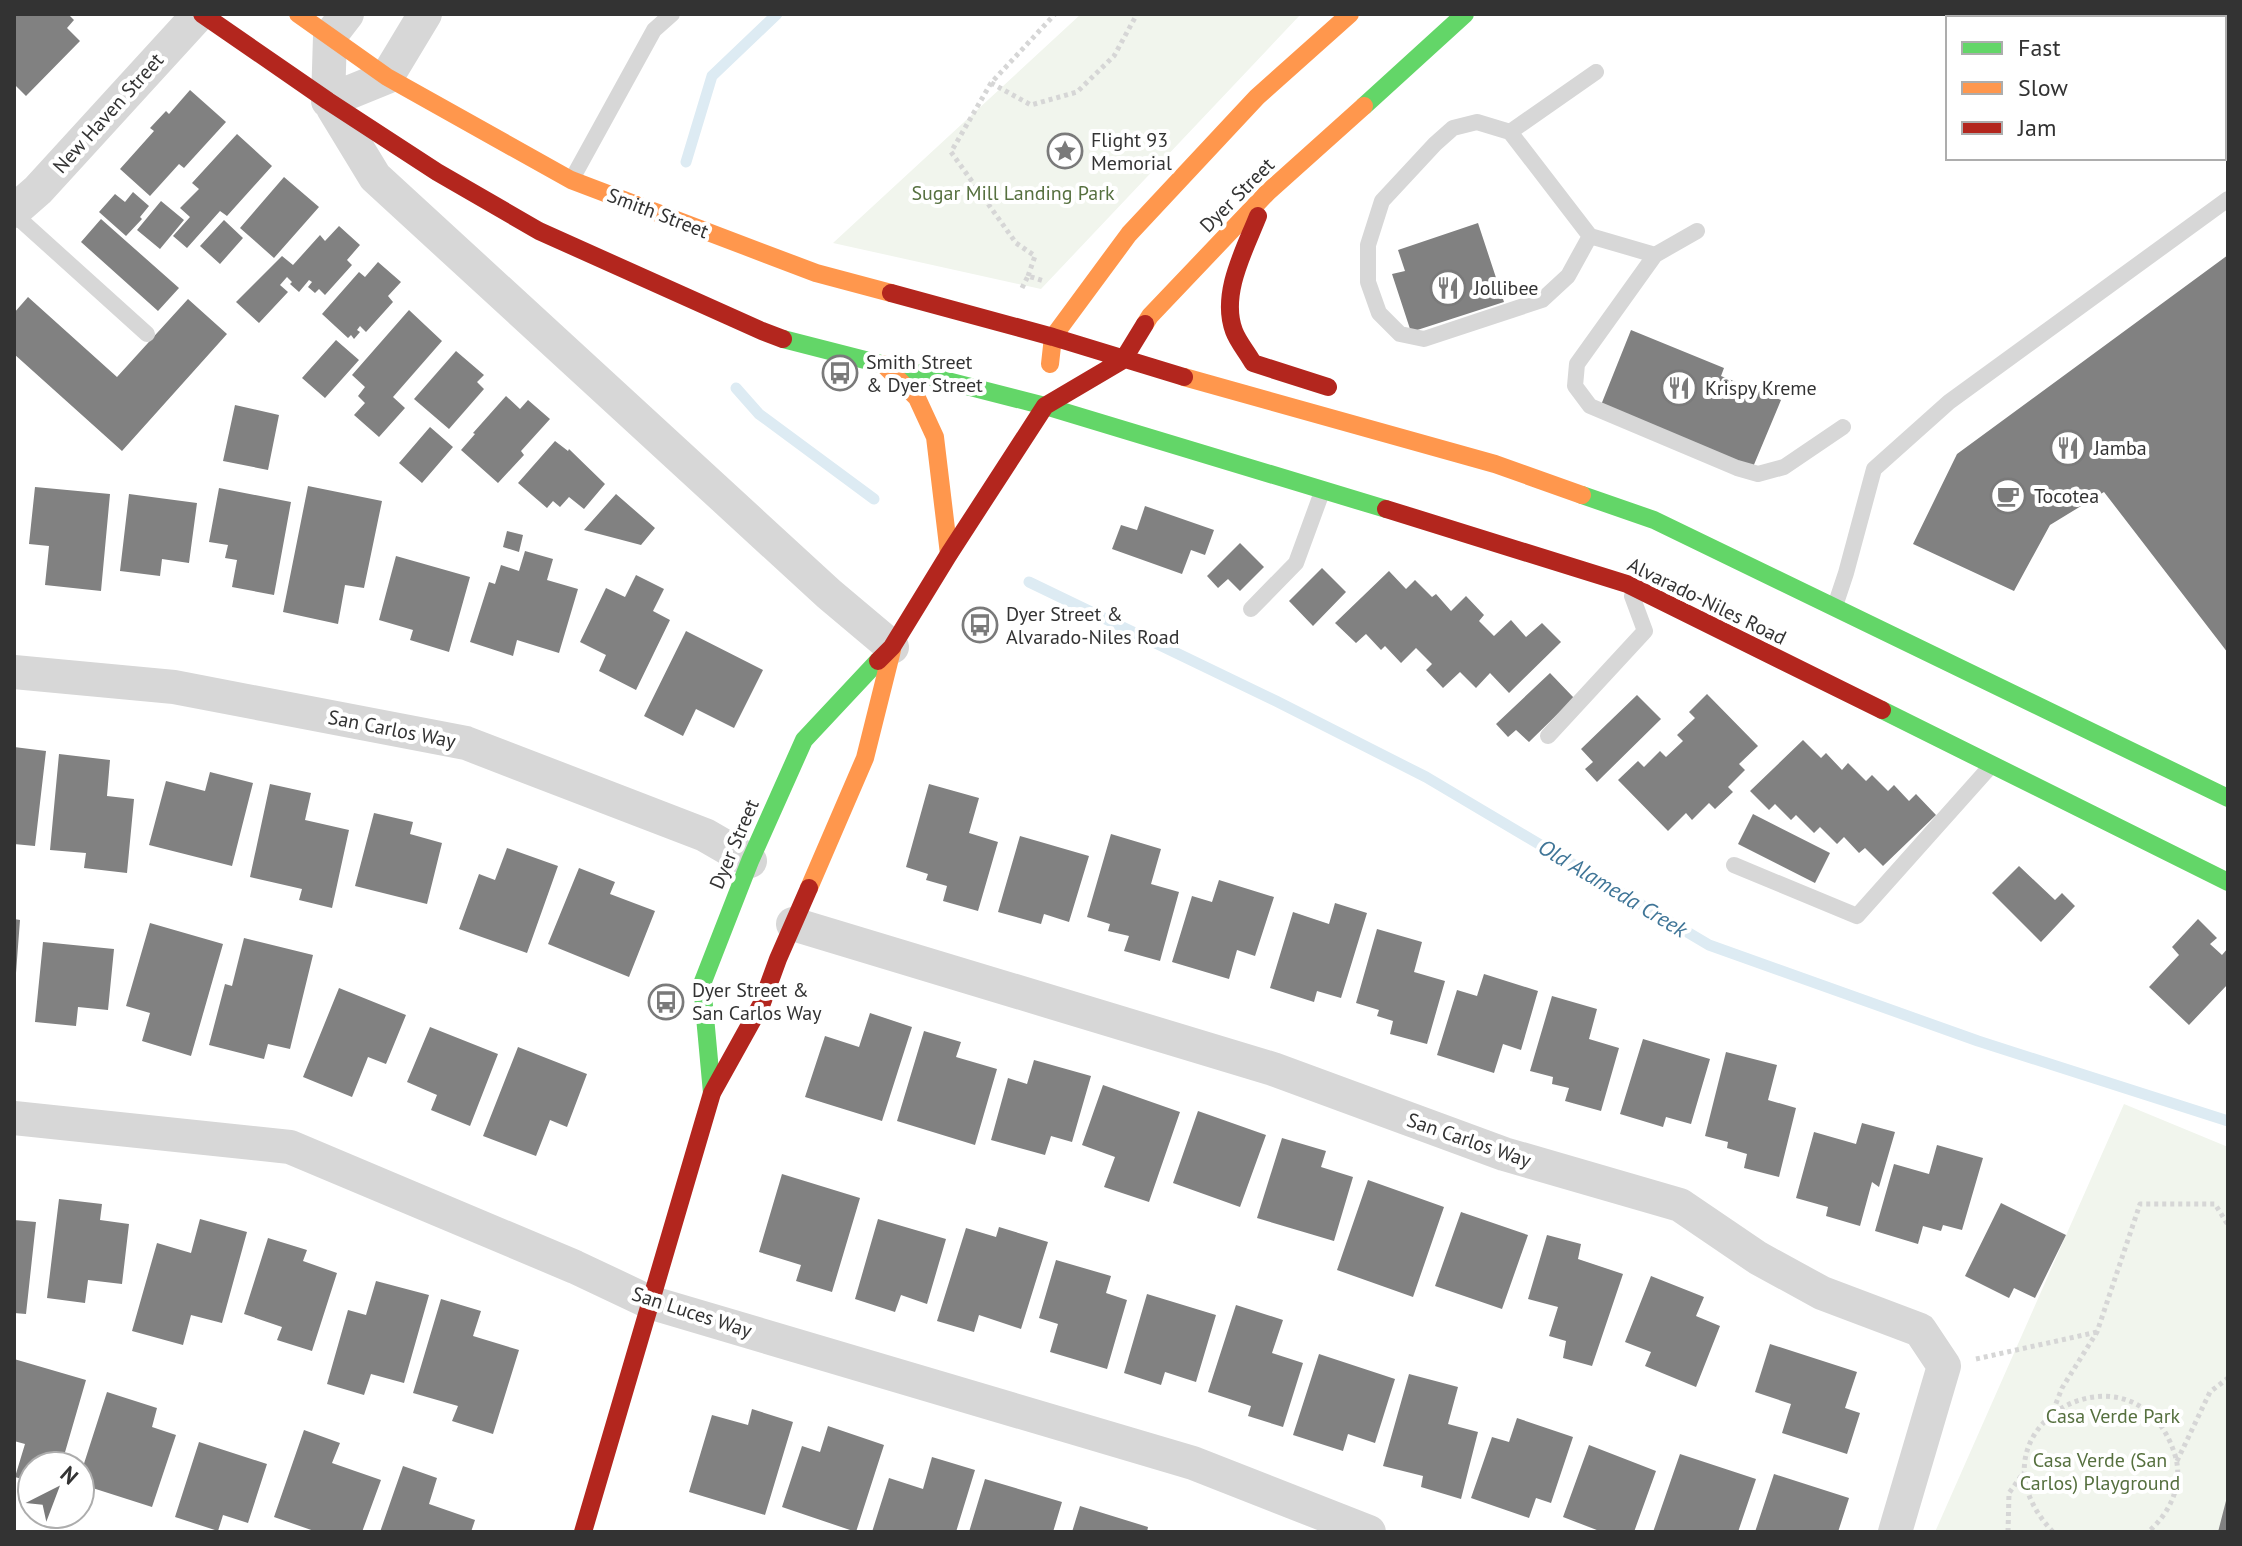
<svg xmlns="http://www.w3.org/2000/svg" width="2242" height="1546" viewBox="0 0 2242 1546" font-family="'PT Sans',sans-serif">
  <rect width="100%" height="100%" fill="#fff"/>
  <path fill="#f1f5ed" d="M1081,14H1301L1041,289L833,243Z
    M2124,1104L2228,1147V1532H1935Z"/>
  <g fill="none" stroke-linecap="round" stroke-linejoin="round">
    <path stroke="#ddebf3" stroke-width="11" d="M686,162L712,76L777,14
      M736,388L759,414L874,499
      M1029,582L1276,701L1426,777L1709,945L1978,1041L2228,1121"/>
  </g>
  <path fill="#818181" d="M14,14H68L74,20L67,28L80,41L26,96L14,84Z
    M190,90L226,122L184,168L179,164L150,196L120,169L154,131L150,128L166,111L169,114Z
    M237,134L272,166L227,216L220,211L187,248L173,236L190,217L180,208L199,189L192,183Z
    M284,177L319,207L274,258L240,228Z
    M133,192L149,206L140,217L142,219L126,236L99,212L115,194L125,202Z
    M161,201L184,220L160,249L137,230Z
    M101,219L179,288L158,311L81,242Z
    M224,220L243,238L220,264L200,246Z
    M1478,223L1504,302L1411,332L1392,274L1405,271L1398,250Z
    M339,226L360,245L347,260L352,265L325,295L319,289L315,293L308,287L312,282L309,280L299,292L290,284L292,282L287,277L280,285L288,292L259,323L236,302L282,256L293,265L320,235L325,241Z
    M2228,255V653L2104,492L2050,525L2014,591L1913,544L1957,454Z
    M378,262L401,282L388,296L393,302L366,332L360,326L357,330L360,332L354,339L351,335L348,338L322,314L359,272L365,277Z
    M28,297L117,377L188,299L227,334L122,451L14,354V313Z
    M409,310L442,341L393,397L405,408L379,437L354,415L365,403L358,396L365,387L352,375Z
    M1631,330L1724,368L1721,376L1781,400L1753,467L1601,405Z
    M336,340L359,360L325,398L302,378Z
    M456,351L484,375L477,382L484,389L449,429L414,399Z
    M506,396L520,409L528,400L550,419L521,451L524,455L498,483L461,450L475,434L473,433Z
    M235,405L279,415L268,470L223,461Z
    M430,427L453,447L422,483L399,463Z
    M555,441L568,451L569,449L605,484L584,509L569,497L560,507L553,501L547,508L518,483Z
    M308,486L382,501L364,588L345,585L338,624L283,612Z
    M35,487L110,494L101,591L45,585L49,546L29,544Z
    M219,488L291,502L274,595L232,587L237,560L225,558L228,545L209,542Z
    M129,494L197,503L189,563L162,559L160,576L120,571Z
    M616,494L655,528L641,545L584,530Z
    M1145,506L1214,530L1205,555L1191,550L1182,574L1112,549L1121,525L1137,530Z
    M507,531L523,535L519,552L503,547Z
    M1240,543L1264,567L1240,591L1228,579L1218,588L1207,576Z
    M525,551L553,559L547,580L578,589L559,653L517,640L513,656L470,642L489,582L495,584L501,565L519,571Z
    M396,556L470,577L449,652L410,640L413,630L379,620Z
    M1322,568L1346,592L1313,626L1289,601Z
    M1389,571L1406,589L1415,580L1432,597L1436,594L1451,611L1466,596L1484,615L1479,621L1494,636L1511,620L1526,637L1542,623L1561,642L1509,693L1490,673L1476,688L1460,672L1443,688L1426,670L1432,664L1416,648L1401,663L1385,646L1381,650L1366,634L1356,643L1335,623Z
    M636,575L664,589L653,611L670,620L636,690L599,671L606,655L580,642L606,588L625,597Z
    M686,631L763,670L734,728L696,709L683,736L644,716Z
    M1550,673L1574,698L1529,742L1516,730L1508,737L1496,724Z
    M1707,694L1758,746L1739,764L1745,770L1728,787L1733,792L1715,809L1709,803L1692,820L1686,813L1668,831L1618,780L1638,761L1644,767L1660,751L1666,757L1683,741L1677,735L1695,718L1689,712Z
    M1637,695L1661,719L1597,782L1585,769L1593,762L1581,749Z
    M1803,740L1821,758L1826,753L1842,770L1848,763L1866,781L1872,775L1888,791L1894,785L1909,801L1916,794L1936,815L1883,866L1865,848L1859,853L1844,837L1837,844L1820,827L1814,833L1796,815L1791,820L1775,804L1769,810L1750,791Z
    M14,747L46,751L35,846L14,844Z
    M59,754L110,760L107,796L134,799L127,873L84,868L86,853L50,850Z
    M210,772L253,783L232,866L149,845L166,781L205,791Z
    M270,784L311,793L305,820L349,830L332,908L299,900L302,889L250,877Z
    M929,784L979,798L969,833L998,842L978,911L943,901L947,886L926,880L928,874L906,867Z
    M374,813L413,822L410,834L442,843L427,904L355,886Z
    M1753,814L1830,853L1815,883L1738,844Z
    M1111,834L1161,849L1151,884L1179,892L1160,961L1124,951L1129,936L1108,931L1110,924L1087,917Z
    M1020,836L1089,856L1069,922L1044,914L1041,924L998,912Z
    M507,848L558,866L527,953L459,929L479,874L495,880Z
    M2019,866L2055,900L2062,893L2075,906L2041,942L1992,893Z
    M579,868L615,882L610,894L655,911L629,977L548,944Z
    M1219,880L1274,897L1255,956L1237,950L1229,979L1172,962L1192,896L1212,902Z
    M1335,903L1367,913L1341,998L1317,991L1314,1002L1270,988L1293,912L1329,924Z
    M14,919L20,920L16,973H14Z
    M2198,919L2217,938L2210,944L2222,955L2228,948V984L2189,1025L2149,987L2179,955L2172,947Z
    M150,923L223,944L191,1056L142,1041L150,1013L126,1006Z
    M1377,929L1422,942L1414,972L1445,981L1427,1044L1390,1034L1393,1021L1377,1016L1379,1010L1356,1003Z
    M244,938L313,955L290,1049L268,1044L264,1059L209,1045L225,984L232,986Z
    M43,942L114,949L108,1010L78,1007L76,1026L35,1022Z
    M1484,974L1538,991L1521,1050L1503,1044L1494,1073L1437,1055L1457,990L1477,996Z
    M339,988L406,1015L386,1064L368,1057L352,1097L303,1077Z
    M1552,996L1597,1009L1589,1039L1619,1048L1601,1111L1565,1101L1569,1088L1552,1084L1553,1077L1530,1071Z
    M870,1013L912,1027L882,1121L805,1097L825,1036L859,1047Z
    M430,1027L498,1054L470,1126L431,1110L437,1095L407,1082Z
    M924,1031L961,1042L956,1057L997,1069L975,1145L897,1121Z
    M1643,1039L1710,1059L1691,1124L1666,1117L1663,1127L1620,1114Z
    M518,1047L587,1074L567,1127L550,1120L536,1156L483,1136Z
    M1726,1052L1777,1065L1768,1100L1796,1108L1779,1177L1744,1168L1747,1154L1727,1148L1728,1142L1705,1136Z
    M1034,1060L1091,1076L1072,1142L1051,1136L1045,1155L991,1140L1008,1078L1027,1084Z
    M1103,1085L1180,1112L1149,1202L1104,1187L1115,1157L1082,1145Z
    M1198,1111L1266,1135L1240,1207L1173,1183Z
    M1862,1123L1895,1132L1879,1187L1872,1182L1860,1226L1826,1216L1828,1207L1796,1198L1814,1132L1856,1144Z
    M1282,1138L1326,1151L1321,1167L1353,1177L1334,1241L1257,1218Z
    M1937,1145L1983,1158L1962,1230L1943,1225L1941,1231L1923,1226L1918,1244L1875,1231L1894,1164L1929,1174Z
    M782,1174L860,1198L832,1292L796,1281L801,1265L759,1252Z
    M1368,1180L1444,1207L1413,1297L1337,1270Z
    M59,1199L102,1204L100,1220L129,1224L122,1284L88,1280L85,1303L47,1298Z
    M2001,1203L2066,1235L2035,1298L2014,1288L2009,1298L1965,1276Z
    M1461,1212L1528,1235L1502,1309L1435,1286Z
    M200,1219L247,1232L222,1323L191,1315L183,1345L132,1331L157,1243L191,1253Z
    M878,1219L946,1239L927,1304L901,1295L895,1312L855,1299Z
    M14,1220L36,1222L26,1314L14,1313Z
    M999,1227L1048,1242L1021,1329L979,1315L974,1332L937,1321L966,1228L996,1237Z
    M1547,1235L1581,1244L1578,1259L1623,1274L1592,1366L1563,1358L1566,1341L1549,1336L1558,1307L1528,1299Z
    M268,1238L307,1250L303,1261L337,1273L312,1351L277,1340L282,1327L244,1314Z
    M1056,1260L1111,1276L1106,1293L1127,1300L1107,1369L1050,1352L1058,1324L1039,1318Z
    M1651,1276L1704,1297L1696,1316L1720,1326L1696,1387L1645,1366L1651,1352L1625,1342Z
    M376,1281L429,1295L404,1383L371,1374L364,1395L327,1384L348,1310L366,1315Z
    M1147,1294L1216,1315L1196,1382L1165,1372L1161,1385L1124,1373Z
    M441,1299L481,1311L473,1336L519,1350L493,1434L452,1421L458,1406L413,1393Z
    M1236,1305L1283,1320L1272,1353L1303,1363L1283,1427L1248,1416L1251,1406L1208,1392Z
    M1770,1344L1857,1372L1845,1408L1860,1413L1847,1454L1782,1433L1791,1404L1755,1392Z
    M1319,1354L1395,1379L1375,1443L1348,1434L1343,1451L1293,1435Z
    M14,1359L86,1380L61,1466H32V1482L15,1477L25,1444L14,1441Z
    M1409,1374L1458,1387L1448,1424L1478,1432L1461,1499L1421,1487L1423,1476L1383,1466Z
    M107,1392L157,1408L152,1427L176,1435L152,1507L80,1484V1476Z
    M752,1409L793,1422L765,1515L689,1492L712,1415L748,1425Z
    M1517,1418L1573,1437L1551,1503L1536,1498L1529,1518L1471,1498L1492,1437L1509,1442Z
    M828,1426L884,1445L856,1532L782,1507L802,1446L820,1452Z
    M304,1430L340,1443L332,1463L381,1480L362,1532H317L274,1517Z
    M199,1442L267,1464L248,1523L223,1515L218,1531L175,1517Z
    M1589,1445L1656,1471L1634,1532H1602L1563,1517Z
    M1680,1454L1756,1479L1738,1532H1653Z
    M932,1457L975,1470L956,1532H872L889,1478L923,1489Z
    M403,1466L437,1478L429,1504L475,1520L471,1532H380Z
    M1774,1474L1849,1498L1838,1532H1755Z
    M985,1479L1062,1502L1053,1532H969Z
    M2227,1497L2228,1532H2218Z
    M1080,1506L1148,1527L1147,1532H1072Z"/>
  <g fill="none" stroke-linecap="round" stroke-linejoin="round">
    <path stroke="#d6d6d6" stroke-width="5" stroke-dasharray="4 4" stroke-linecap="butt" d="M991,83L1031,105L1077,92L1114,56L1137,14
      M1028,276L1035,256L1016,243L951,152L991,83L1055,14
      M1022,288L1028,276L1044,281
      M1976,1359L2097,1332
      M2053,1411L2062,1388L2097,1332L2140,1204H2215L2228,1225
      M2177,1461L2210,1392L2228,1378
      M2008,1532L2009,1493L2024,1472
      M2053,1532C1955,1428 2136,1330 2175,1455C2184,1484 2170,1513 2148,1532"/>
    <path stroke="#d7d7d7" stroke-width="16" d="M1596,72L1510,132L1590,236L1655,255L1697,231
      M1510,132L1477,122L1453,128L1435,144L1382,201L1368,245V282L1379,313L1400,334L1424,339L1542,300L1568,276L1590,236
      M572,179L654,30L672,14
      M14,214L147,334
      M1655,255L1577,364L1575,386L1590,406L1737,468L1758,474L1784,467L1843,427
      M1835,606L1846,573L1874,469L1949,402L2228,199
      M1251,609L1296,563L1322,492
      M1548,736L1645,631L1632,596
      M1734,865L1857,916L1990,767"/>
    <path stroke="#d7d7d7" stroke-width="34" d="M328,101L387,77L425,14
      M328,101L330,36L347,14
      M333,108L375,177L829,594L892,647
      M14,211L38,190L199,14
      M14,672L174,687L466,743L705,835L750,861
      M793,924L1273,1069L1504,1154L1680,1205L1758,1258L1822,1293L1920,1330L1944,1366L1895,1532
      M14,1118L290,1147L575,1267L649,1302L1193,1463L1369,1532"/>
    <path stroke="#63d668" stroke-width="18" d="M1364,106L1465,14
      M783,339L1045,406L1386,509
      M1582,495L1654,520L2228,798
      M1882,710L2228,882
      M712,1093L702,984L750,861L804,740L878,661"/>
    <path stroke="#ff974d" stroke-width="18" d="M298,14L387,77L571,180L816,273L891,293
      M1145,324L1150,316L1268,192L1364,106
      M883,364L917,398L935,437L949,554
      M1050,364L1053,337L1129,234L1257,97L1350,14
      M1184,377L1495,464L1582,495
      M809,888L865,758L892,650"/>
    <path stroke="#b3261e" stroke-width="18" d="M202,14L328,101L437,172L539,231L762,331L783,339
      M1258,216C1245,249 1220,294 1234,331C1238,342 1247,352 1253,363L1328,387
      M891,293L1053,337L1184,377
      M1386,509L1627,584L1882,710
      M878,661L892,647L949,554L1045,406L1123,360L1145,324
      M583,1532L712,1093L762,1003L778,959L809,888"/>
  </g>
  <defs>
    <g id="sight-ring" transform="scale(1.8)"><circle r="9.5" fill="#fff" stroke="#7a7a7a" stroke-width="1.5"/><path d="M0-6L1.8-2.2L6-1.7L2.9 1.2L3.7 5.4L0 3.3L-3.7 5.4L-2.9 1.2L-6-1.7L-1.8-2.2Z" fill="#7a7a7a"/></g>
    <g id="restaurant-ring" transform="scale(1.8)"><circle r="9.5" fill="#fff" stroke="#7a7a7a" stroke-width="1.5"/><path d="M-5-6h1v4h1v-4h1v4h1v-4h1v5L-1.5 .5V6h-2V.5L-5-1ZM5-6V6H3V1.5H1.5Q1.5-4 5-6Z" fill="#7a7a7a"/></g>
    <g id="bus-ring" transform="scale(1.8)"><circle r="9.5" fill="#fff" stroke="#7a7a7a" stroke-width="1.5"/><path d="M-5-6H5V4H4V6H2V4H-2V6H-4V4H-5ZM-3.5-4V0h7V-4ZM-3.5 1.2v1.5H-2V1.2ZM2 1.2v1.5H3.5V1.2Z" fill="#7a7a7a"/></g>
    <g id="cafe-ring" transform="scale(1.8)"><circle r="9.5" fill="#fff" stroke="#7a7a7a" stroke-width="1.5"/><path d="M-5.5-4.5H6V0H3Q3 3.5 0 3.5H-2.5Q-5.5 3.5-5.5 0ZM3-3.2v2h1.7v-2ZM-6 4.5H4V6H-6Z" fill="#7a7a7a"/></g>
  </defs>
  <g fill-rule="evenodd">
    <use href="#sight-ring" x="1065" y="151"/>
    <use href="#restaurant-ring" x="1448" y="288"/>
    <use href="#bus-ring" x="840" y="373"/>
    <use href="#restaurant-ring" x="1679" y="388"/>
    <use href="#restaurant-ring" x="2068" y="448"/>
    <use href="#cafe-ring" x="2008" y="496"/>
    <use href="#bus-ring" x="980" y="625"/>
    <use href="#bus-ring" x="666" y="1002"/>
  </g>
  <g text-anchor="middle" dominant-baseline="central" stroke-width="8" stroke-linejoin="round" paint-order="stroke">
    <g font-size="20" fill="#333" stroke="#fff">
      <text transform="translate(108 113) rotate(-48)">New Haven Street</text>
      <text transform="translate(1237 195) rotate(-45)">Dyer Street</text>
      <text transform="translate(658 213) rotate(21)">Smith Street</text>
      <text transform="translate(1707 601) rotate(26)">Alvarado-Niles Road</text>
      <text transform="translate(392 729) rotate(11)">San Carlos Way</text>
      <text transform="translate(734 844) rotate(-67)">Dyer Street</text>
      <text transform="translate(1469 1140) rotate(19)">San Carlos Way</text>
      <text transform="translate(692 1312) rotate(18)">San Luces Way</text>
    </g>
    <g font-size="20" fill="#333" stroke="#fff" text-anchor="start">
      <text x="1091" y="140">Flight 93<tspan x="1091" dy="23">Memorial</tspan></text>
      <text x="1474" y="288">Jollibee</text>
      <text x="866" y="362">Smith Street<tspan x="866" dy="23">&amp; Dyer Street</tspan></text>
      <text x="1705" y="388">Krispy Kreme</text>
      <text x="2094" y="448">Jamba</text>
      <text x="2034" y="496">Tocotea</text>
      <text x="1006" y="614">Dyer Street &amp;<tspan x="1006" dy="23">Alvarado-Niles Road</tspan></text>
      <text x="692" y="990">Dyer Street &amp;<tspan x="692" dy="23">San Carlos Way</tspan></text>
    </g>
    <g font-size="20" fill="#56703f" stroke="#fff">
      <text x="1013" y="193">Sugar Mill Landing Park</text>
      <text x="2113" y="1416">Casa Verde Park</text>
      <text x="2100" y="1460">Casa Verde (San<tspan x="2100" dy="23">Carlos) Playground</tspan></text>
    </g>
    <g font-size="22" font-style="italic" fill="#3f7597" stroke="#fff">
      <text transform="translate(1613 888) rotate(31)">Old Alameda Creek</text>
    </g>
  </g>
  <rect width="2242" height="1546" fill="none" stroke="#333333" stroke-width="32"/>
  <rect x="1946" y="16" width="280" height="144" fill="#ffffff" stroke="#adadad" stroke-width="2"/>
  <rect x="1962" y="42" width="40" height="12" fill="#63d668" stroke="#adadad" stroke-width="2"/>
  <text x="2018" y="56" font-size="24" fill="#333333">Fast</text>
  <rect x="1962" y="82" width="40" height="12" fill="#ff974d" stroke="#adadad" stroke-width="2"/>
  <text x="2018" y="96" font-size="24" fill="#333333">Slow</text>
  <rect x="1962" y="122" width="40" height="12" fill="#b3261e" stroke="#adadad" stroke-width="2"/>
  <text x="2018" y="136" font-size="24" fill="#333333">Jam</text>
  <g transform="translate(56 1490) rotate(42)"><circle r="38" fill="#ffffff" stroke="#adadad" stroke-width="2"/>
  <path d="M0-6L14 30L0 20L-14 30Z" fill="#7a7a7a"/>
  <text y="-12" font-size="22" font-weight="bold" text-anchor="middle" fill="#333333">N</text>
  </g>
</svg>
